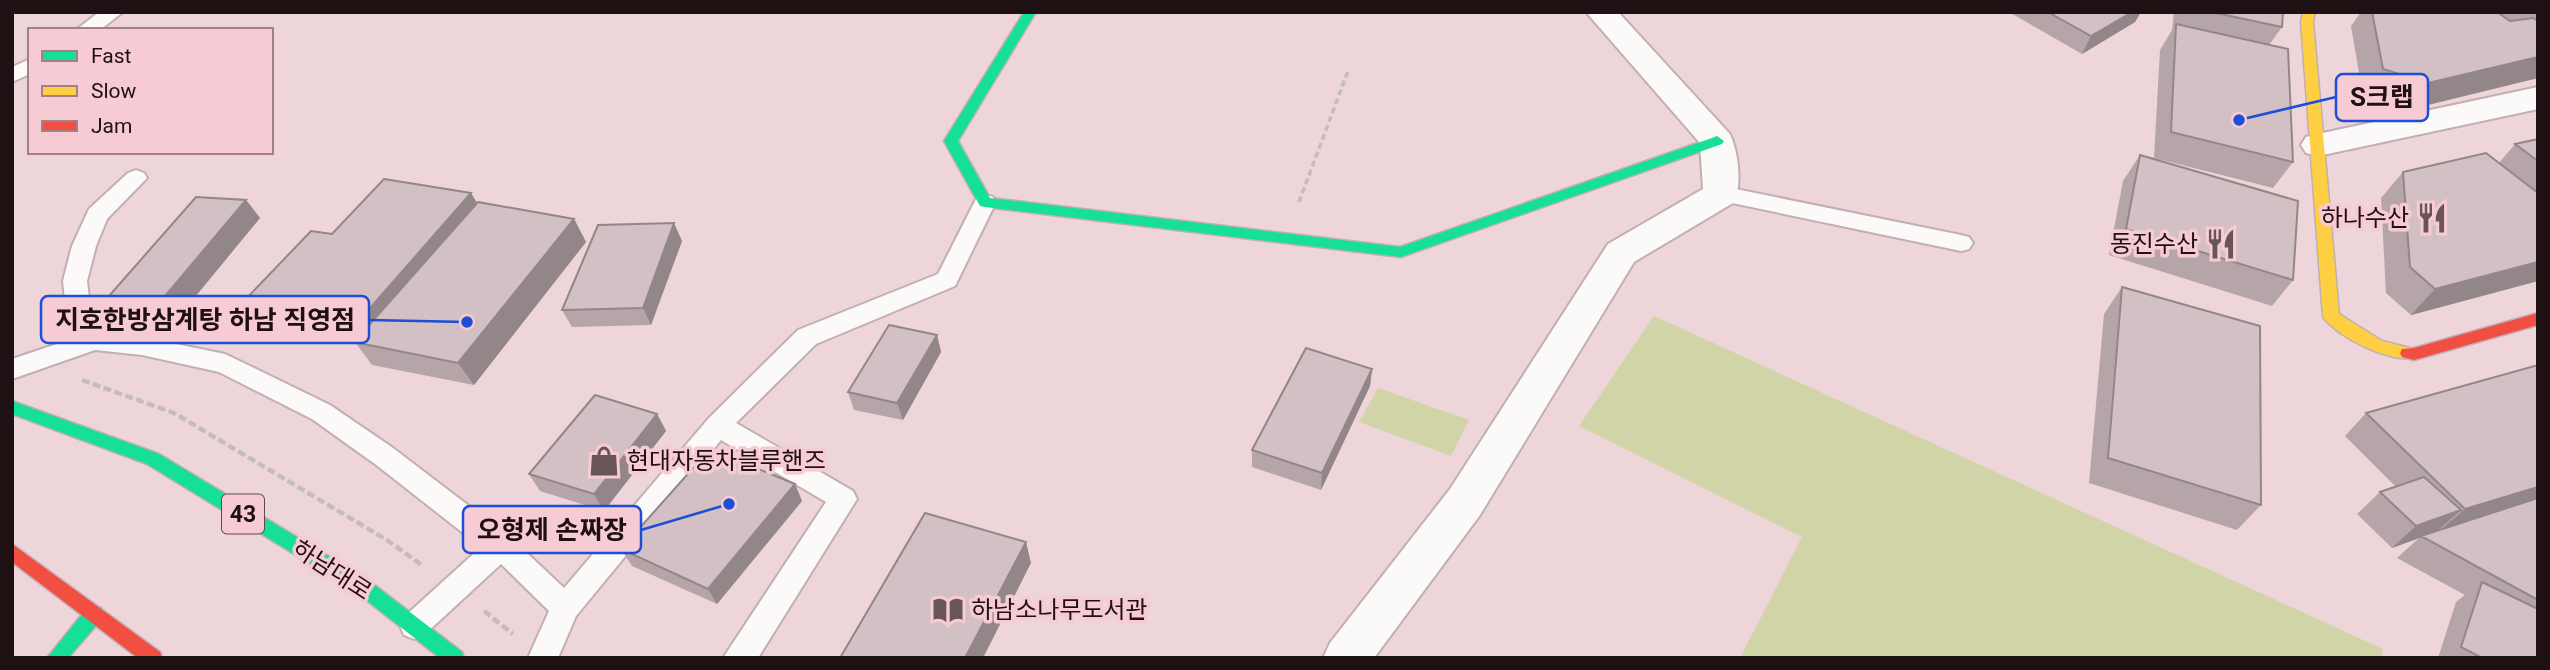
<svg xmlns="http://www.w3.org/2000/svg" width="2550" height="670" viewBox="0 0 2550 670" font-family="Roboto,'Noto Sans KR',sans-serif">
  <rect width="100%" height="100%" fill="#edd5da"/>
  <path fill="#d0d4a7" d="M1654,316L2383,649L2381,658H1740L1802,537L1579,426Z
    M1378,388L1469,420L1451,456L1359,422Z"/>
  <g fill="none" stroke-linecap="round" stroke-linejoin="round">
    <g stroke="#c2afb4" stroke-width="4">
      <path id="lane" d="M99,12H123L100,30H76Z
        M30,59V74L12,82V67Z
        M136,170L144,173L147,178L107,219L96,246L87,281L91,317L101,332L142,337L225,354L330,405L393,448L511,538L564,588L709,418L798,330L938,274L977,197L985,194L993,197L996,202L955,286L816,344L736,423L853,491L857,499L758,658H723L826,502L721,440L576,616L558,658H528L549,611L501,564L424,635L414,639L404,635L400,626L404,617L481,547L375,464L312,419L219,372L142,355L95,350L12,379V359L78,337L67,319L63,281L72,246L89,209L128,173Z
        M1721,186L1961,235L1969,237L1973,243L1969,249L1961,251L1713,199L1710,194L1713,189Z"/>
    </g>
    <g stroke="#c2afb4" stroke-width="4">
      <path id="street" d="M1586,12H1618L1729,133C1738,148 1743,187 1733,203L1634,262L1480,515L1374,658H1323L1330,643L1450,489L1608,244L1703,189L1700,143Z
        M2538,87V109L2318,156L2306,153L2301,145L2306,137L2318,134Z"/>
    </g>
    <g stroke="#c2afb4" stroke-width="3">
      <path id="fast" d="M1024,12H1036L958,141L990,198L1400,247L1712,138L1717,136L1724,141L1722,144L1401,257L985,207L980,206L944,141Z
        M12,401L159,454L368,580L462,652L464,658H440L356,592L147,464L12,414Z
        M94,606L101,608L103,614L101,620L68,658H47L87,608Z"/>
    </g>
    <g stroke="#c2afb4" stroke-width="3">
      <path id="slow" d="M2303,12H2315L2313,22L2339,314L2382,341L2414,349L2416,353L2414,357C2391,364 2336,336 2323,317L2301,22Z"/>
    </g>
    <g stroke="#c2afb4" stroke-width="3">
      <path id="jam" d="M2538,313V325L2414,360L2402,357L2400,353L2402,349L2414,348Z
        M12,544L160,652L162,658H138L12,562Z"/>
    </g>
    <path stroke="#c5bcbe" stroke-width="3.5" stroke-dasharray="6 3.5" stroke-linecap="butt" d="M1299,202L1348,71"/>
    <path stroke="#c5bcbe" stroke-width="4.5" stroke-dasharray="8 3.5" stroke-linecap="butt" d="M82,380L174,413L387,540L423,566
      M484,611L513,634"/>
    <use href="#lane" fill="#fcf9f9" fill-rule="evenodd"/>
    <use href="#street" fill="#fcf9f9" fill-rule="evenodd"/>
    <use href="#fast" fill="#16e098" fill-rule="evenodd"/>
    <use href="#slow" fill="#ffcf43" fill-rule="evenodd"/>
    <use href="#jam" fill="#f24e42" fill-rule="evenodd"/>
  </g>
  <path fill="#b5a5a9" d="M2009,12H2141L2135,22L2082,54Z
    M2174,12H2283L2282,27L2269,45L2293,162L2273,188L2154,158L2160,50L2172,30Z
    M2361,12H2538V78L2407,110L2363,96L2351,26Z
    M2538,139V281L2411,315L2386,293L2381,198L2403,172L2499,163L2515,144Z
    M2140,155L2293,280L2272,306L2109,255L2123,181Z
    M471,193L477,203L574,219L586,242L474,385L372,365L355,342L262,325L243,302L332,234Z
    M246,200L260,218L171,326L119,322L102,304Z
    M682,241L651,325L572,327L562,310Z
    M2122,287L2261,505L2237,530L2089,483L2104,314Z
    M937,335L941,352L903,420L854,410L848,392Z
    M2538,365V658H2438L2456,602L2465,595L2397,558L2419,538L2392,548L2357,514L2380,492L2396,487L2345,436L2366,413Z
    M1372,369L1370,386L1321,490L1252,467V450Z
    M657,414L666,431L604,511L540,491L529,474Z
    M795,484L802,501L717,604L632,566L621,549Z"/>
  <path fill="#938689" d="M2132,12H2141L2135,22L2082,54L2091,36Z
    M2538,57V78L2407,110L2428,83Z
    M471,193L485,216L375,345L357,323Z
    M246,200L260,218L171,326L155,308Z
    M574,219L586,242L474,385L458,363Z
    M674,223L682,241L651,325L643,308Z
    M2538,262V281L2411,315L2435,289Z
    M937,335L941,352L903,420L897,403Z
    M1372,369L1370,386L1321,490L1322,473Z
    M657,414L666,431L604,511L594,494Z
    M795,484L802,501L717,604L708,589Z
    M2538,487V501L2440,530L2465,509Z
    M2461,510L2436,532L2392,548L2416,526Z
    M1026,542L1031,563L983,658H965Z"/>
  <path fill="#d2c0c4" stroke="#938689" stroke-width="2" d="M2048,12H2132L2091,36Z
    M2211,12H2283L2282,27Z
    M2372,12H2497L2510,21L2533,18L2538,21V57L2428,83L2383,69Z
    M2176,24L2288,49L2293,162L2171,132Z
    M2538,139V161L2515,144Z
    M2486,153L2538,193V262L2435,289L2410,267L2403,172Z
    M2140,155L2298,201L2293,280L2126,229Z
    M384,179L471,193L357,323L243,302L311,231L332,234Z
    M196,197L246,200L155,308L102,304Z
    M478,202L574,219L458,363L354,342Z
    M674,223L643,308L562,310L598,225Z
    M2122,287L2260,326L2261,505L2108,458Z
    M889,325L937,335L897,403L848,392Z
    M1306,348L1372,369L1322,473L1252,450Z
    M2538,365V487L2465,509L2366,413Z
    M595,395L657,414L594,494L529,474Z
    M710,449L795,484L708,589L621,549Z
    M2424,477L2461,510L2416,526L2380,492Z
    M2538,498V600L2421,536Z
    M925,513L1026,542L965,658H840Z
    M2482,582L2538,609V658H2482L2461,647Z"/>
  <defs>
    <g id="restaurant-bare" transform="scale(2.415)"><path d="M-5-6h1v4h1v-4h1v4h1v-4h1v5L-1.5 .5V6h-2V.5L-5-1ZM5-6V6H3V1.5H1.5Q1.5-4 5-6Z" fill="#675559" stroke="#f7cbd4" stroke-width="2.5" paint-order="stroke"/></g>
    <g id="shop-bare" transform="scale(2.415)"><path d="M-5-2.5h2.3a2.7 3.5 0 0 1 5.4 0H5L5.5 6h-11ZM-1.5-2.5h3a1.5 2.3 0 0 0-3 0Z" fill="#675559" stroke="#f7cbd4" stroke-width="2.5" paint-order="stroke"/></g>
    <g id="library-bare" transform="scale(2.415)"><path d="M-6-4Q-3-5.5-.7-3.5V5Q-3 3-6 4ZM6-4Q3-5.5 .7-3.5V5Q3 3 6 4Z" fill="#675559" stroke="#f7cbd4" stroke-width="2.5" paint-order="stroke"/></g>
  </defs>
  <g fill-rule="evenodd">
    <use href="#restaurant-bare" x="2432" y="218"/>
    <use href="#restaurant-bare" x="2221" y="244"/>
    <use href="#shop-bare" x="604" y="461"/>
    <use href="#library-bare" x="948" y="610"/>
  </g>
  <g text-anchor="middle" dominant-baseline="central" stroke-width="7" stroke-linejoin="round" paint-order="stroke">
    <rect fill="#f7cbd4" stroke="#60484e" stroke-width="2" x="222" y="494.5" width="42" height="39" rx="5"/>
    <g font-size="23" font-weight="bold" fill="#1f1014">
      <text x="243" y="514">43</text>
    </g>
    <g font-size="24" fill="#1f1014" stroke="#f7cbd4" text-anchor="end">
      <text x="2409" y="218">하나수산</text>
      <text x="2198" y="244">동진수산</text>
      <text x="627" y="461" text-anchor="start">현대자동차블루핸즈</text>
      <text x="971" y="610" text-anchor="start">하남소나무도서관</text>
    </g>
    <g font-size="24" fill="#1f1014" stroke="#f7cbd4">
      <text transform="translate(332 570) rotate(33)">하남대로</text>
    </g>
  </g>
  <path fill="none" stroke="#1d4ed8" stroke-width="2.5" d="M2239 120L2336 97M467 322L369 320M729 504L641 530"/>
  <g fill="#1d4ed8" stroke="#f7cbd4" stroke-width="2.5">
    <circle cx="2239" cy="120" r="7"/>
    <circle cx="467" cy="322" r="7"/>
    <circle cx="729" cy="504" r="7"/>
  </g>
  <g fill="#f7cbd4" stroke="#1d4ed8" stroke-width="2.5">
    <rect x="2336" y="74" width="92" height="47" rx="7"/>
    <rect x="41" y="296" width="328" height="47" rx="7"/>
    <rect x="463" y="506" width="178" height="47" rx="7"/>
  </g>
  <g font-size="26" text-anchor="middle" font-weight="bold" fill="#1f1014">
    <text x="2382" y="106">S크랩</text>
    <text x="205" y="329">지호한방삼계탕 하남 직영점</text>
    <text x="552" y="539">오형제 손짜장</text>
  </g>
  <rect width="2550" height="670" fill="none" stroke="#1f1014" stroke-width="28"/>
  <rect x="28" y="28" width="245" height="126" fill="#f7cbd4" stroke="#a18087" stroke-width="2"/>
  <rect x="42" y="51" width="35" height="10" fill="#16e098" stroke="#a18087" stroke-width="2"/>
  <text x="91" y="63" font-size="21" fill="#1f1014">Fast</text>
  <rect x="42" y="86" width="35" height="10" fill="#ffcf43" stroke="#a18087" stroke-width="2"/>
  <text x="91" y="98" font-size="21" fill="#1f1014">Slow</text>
  <rect x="42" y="121" width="35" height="10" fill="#f24e42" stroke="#a18087" stroke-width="2"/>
  <text x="91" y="133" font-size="21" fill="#1f1014">Jam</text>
</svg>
